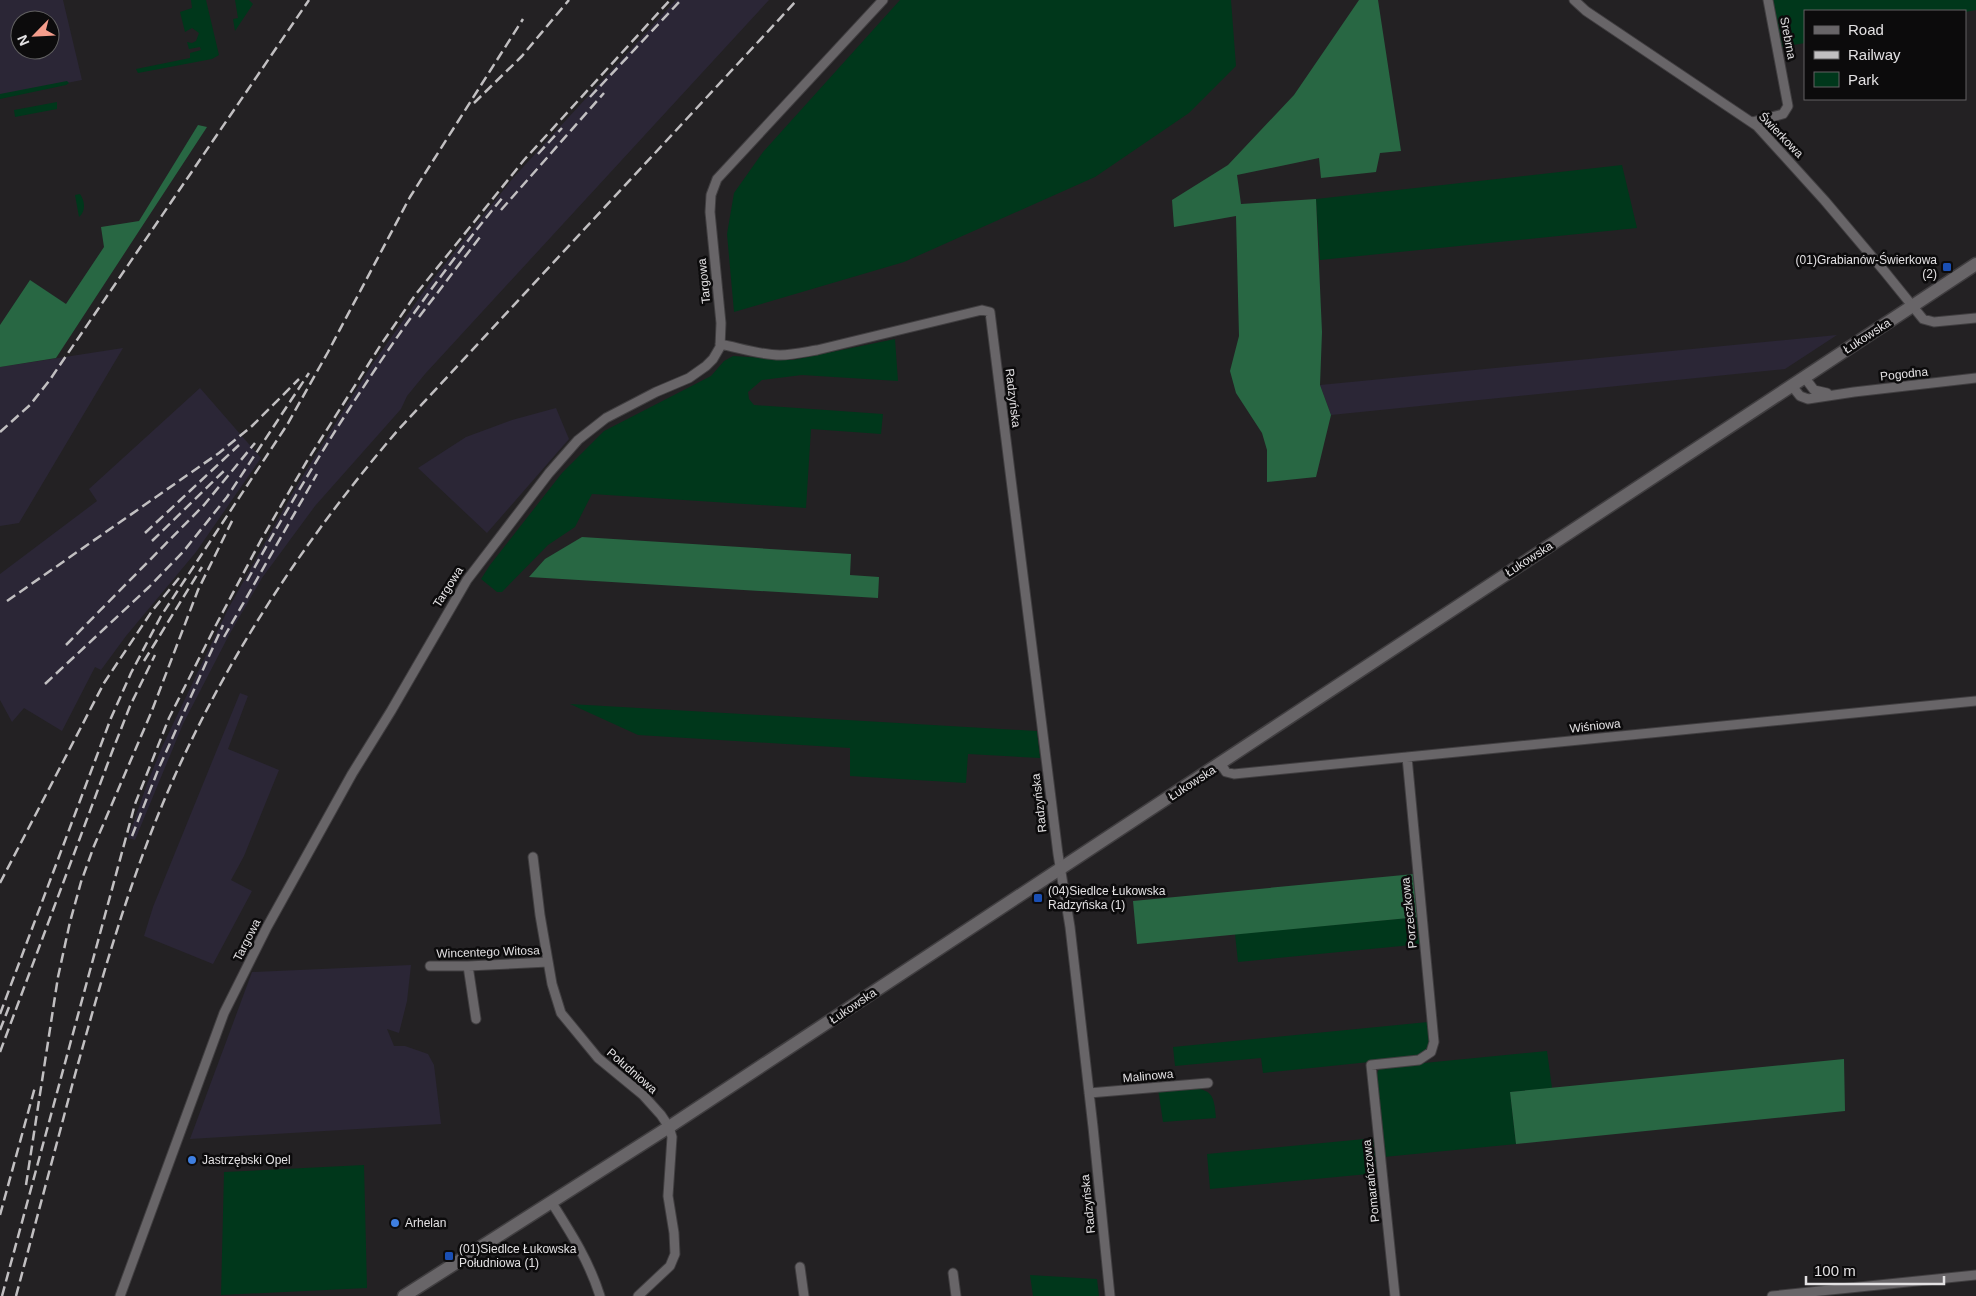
<svg xmlns="http://www.w3.org/2000/svg" width="1976" height="1296" viewBox="0 0 1976 1296" font-family="Helvetica,sans-serif">
  <rect width="100%" height="100%" fill="#232123"/>
  <path fill="#2b2636" fill-rule="evenodd" d="M0,0H63L82,80L0,96ZM20,20H50V50H20Z
    M676,0H769L425,374L407,396L401,409L315,506L262,578L229,635L183,724L135,840L128,838L147,784L162,747L228,609L296,487L371,366L429,284L513,178Z
    M1837,335L1785,369L1331,415L1320,385Z
    M123,348L19,523L0,526V367Z
    M200,388L261,458L196,552L126,636L101,670L95,667L62,731L24,708L12,722L0,700V574L97,501L89,489Z
    M556,408L569,439L487,533L418,468L466,437L512,420Z
    M240,693L248,696L228,749L279,770L244,856L231,880L252,891L213,964L144,936L153,907Z
    M411,965L407,1001L399,1033L387,1029L394,1046H405L428,1054L434,1065L441,1124L190,1139L252,972Z"/>
  <path fill="#00371b" d="M191,0H206L219,55L212,59L138,73L136,69L190,58V53L201,50L200,47L189,49L187,42L192,43L196,41L199,33L192,28L185,32L180,12L192,8Z
    M235,0H249L253,4L235,31L233,19L238,18Z
    M900,0H1231L1236,66L1189,113L1095,177L904,262L734,312L727,234L734,193L763,152Z
    M1772,0H1976V10L1965,12L1805,11V43L1782,47Z
    M67,81L69,83L66,85L0,99V94Z
    M57,102V109L15,117L14,110Z
    M1622,165L1637,228L1320,260L1316,199Z
    M80,194C85,201 86,211 79,217L75,195Z
    M895,339L898,381L802,375L762,380L748,392L749,399L754,405L883,414L881,434L811,429L806,508L592,494L575,527L548,545L502,592H497L481,579L490,565L562,473L604,431L711,376L724,361L733,356L793,360Z
    M570,704L1037,731L1040,758L968,754L966,783L850,776V748L638,735Z
    M1419,917L1422,944L1238,962L1235,934Z
    M1428,1022L1430,1044L1428,1051L1418,1057L1263,1073L1261,1058L1175,1066L1173,1047Z
    M1547,1051L1552,1088L1510,1092L1516,1144L1384,1157L1375,1078L1379,1069L1383,1067Z
    M1189,1087C1213,1090 1214,1095 1216,1118L1163,1122L1158,1089Z
    M1375,1138L1379,1173L1210,1189L1207,1154Z
    M364,1165L367,1288L221,1295L224,1172Z
    M1030,1275L1097,1279L1099,1296H1033Z"/>
  <path fill="#286743" d="M1359,0H1378L1401,151L1380,153L1376,172L1321,178L1319,158L1237,175L1241,204L1316,199L1322,332L1320,385L1331,415L1316,477L1267,482V450L1262,433L1236,393L1230,371L1239,336L1236,216L1174,227L1172,200L1228,165L1294,95Z
    M198,125L207,127L56,358L0,367V325L30,280L66,304L104,247L101,227L139,221Z
    M582,537L851,554L850,575L879,577L878,598L529,577L545,559Z
    M1414,874L1419,917L1137,944L1133,901Z
    M1844,1059L1845,1111L1516,1144L1510,1092Z"/>
  <g fill="none" stroke-linecap="round" stroke-linejoin="round">
    <g stroke="#403e40" stroke-width="11">
      <path id="minor" d="M1574,0L1586,11L1757,126L1825,201L1885,272L1923,319L1934,322L1976,318
        M1752,122L1783,114L1788,106L1768,0
        M720,344C740,348 761,355 780,355C792,355 805,352 817,350L982,310L990,312L1058,854L1070,927L1093,1127L1110,1296
        M1805,378L1814,390L1827,393
        M1792,386L1800,396L1808,399L1854,392L1976,378
        M1221,764L1226,772L1234,774L1976,701
        M533,857L540,915L552,984L561,1013L598,1058L643,1095L661,1115L669,1127L672,1137L668,1196L674,1233L675,1254L670,1266L638,1296
        M430,966H468L548,962
        M468,966L476,1019
        M1089,1093L1208,1083
        M552,1203C571,1233 589,1261 600,1296
        M800,1267L804,1296
        M953,1273L956,1296
        M120,1296L224,1013L267,927L352,774L391,711L467,580L549,473L578,440L606,418L656,392L689,378L706,366L713,359L720,347L721,323L710,212L711,195L717,179L883,0
        M1395,1296L1371,1065L1419,1060L1431,1052L1434,1042L1407,757
        M1772,1296L1976,1275"/>
    </g>
    <g stroke="#403e40" stroke-width="15">
      <path id="secondary" d="M404,1296L669,1127L1976,264"/>
    </g>
    <use href="#minor" stroke="#686568" stroke-width="9"/>
    <use href="#secondary" stroke="#686568" stroke-width="12"/>
    <path stroke="#c1bfc1" stroke-width="2.5" stroke-dasharray="10 5" stroke-linecap="butt" d="M590,97L681,0
      M474,103L522,56L569,0
      M538,154L562,128
      M501,210L604,93
      M419,317L480,237
      M0,432L30,405L49,381L309,0
      M145,533L239,445
      M152,541L227,468
      M247,581C322,445 405,316 503,197
      M7,601L219,453L252,426L299,379
      M224,637L317,474
      M66,645L204,505L255,443
      M144,661L202,567
      M45,684L149,587L183,552L227,497L309,373
      M132,836L158,770L223,625
      M0,883L104,683L152,611L179,578
      M0,1014L111,718L131,673L161,616L287,425L328,352L410,197L523,19
      M0,1030L9,1007
      M0,1052L112,752L130,706L155,655
      M26,1185L58,977L70,922L81,882L94,846L151,713L198,590L233,519
      M0,1215L35,1087
      M2,1296L135,804L169,718L216,625L261,540L307,461L380,346L416,294L524,160L670,0
      M16,1296C35,1225 54,1154 73,1082C99,988 125,894 163,803C220,667 302,542 398,430L797,0"/>
  </g>
  <g fill="#1a4fb4" stroke="#0c0b0c" stroke-width="2">
    <rect x="1942" y="262" width="10" height="10" rx="2.5"/>
    <rect x="1033" y="893" width="10" height="10" rx="2.5"/>
    <rect x="444" y="1251" width="10" height="10" rx="2.5"/>
  </g>
  <g fill="#3f7fe0" stroke="#0c0b0c" stroke-width="2">
    <circle cx="192" cy="1160" r="5"/>
    <circle cx="395" cy="1223" r="5"/>
  </g>
  <g text-anchor="middle" dominant-baseline="central" stroke-width="5" stroke-linejoin="round" paint-order="stroke">
    <g font-size="12" fill="#e3e1e3" stroke="#0c0b0c">
      <text transform="translate(1788 38) rotate(79)">Srebrna</text>
      <text transform="translate(1781 135) rotate(46)">Świerkowa</text>
      <text transform="translate(704 281) rotate(-96)">Targowa</text>
      <text transform="translate(1867 336) rotate(-33)">Łukowska</text>
      <text transform="translate(1904 374) rotate(-6)">Pogodna</text>
      <text transform="translate(1013 398) rotate(83)">Radzyńska</text>
      <text transform="translate(1529 559) rotate(-33)">Łukowska</text>
      <text transform="translate(448 587) rotate(-58)">Targowa</text>
      <text transform="translate(1595 726) rotate(-6)">Wiśniowa</text>
      <text transform="translate(1192 783) rotate(-33)">Łukowska</text>
      <text transform="translate(1039 803) rotate(-97)">Radzyńska</text>
      <text transform="translate(1409 913) rotate(-96)">Porzeczkowa</text>
      <text transform="translate(247 940) rotate(-63)">Targowa</text>
      <text transform="translate(488 952) rotate(-2)">Wincentego Witosa</text>
      <text transform="translate(853 1006) rotate(-34)">Łukowska</text>
      <text transform="translate(632 1071) rotate(41)">Południowa</text>
      <text transform="translate(1148 1076) rotate(-5)">Malinowa</text>
      <text transform="translate(1371 1181) rotate(-96)">Pomarańczowa</text>
      <text transform="translate(1088 1204) rotate(-96)">Radzyńska</text>
    </g>
    <g font-size="12" fill="#e3e1e3" stroke="#0c0b0c" text-anchor="start">
      <text x="1937" y="260" text-anchor="end">(01)Grabianów-Świerkowa<tspan x="1937" dy="14">(2)</tspan></text>
      <text x="1048" y="891">(04)Siedlce Łukowska<tspan x="1048" dy="14">Radzyńska (1)</tspan></text>
      <text x="202" y="1160">Jastrzębski Opel</text>
      <text x="405" y="1223">Arhelan</text>
      <text x="459" y="1249">(01)Siedlce Łukowska<tspan x="459" dy="14">Południowa (1)</tspan></text>
    </g>
  </g>
  <rect x="1804" y="10" width="162" height="90" fill="#0c0b0c" stroke="#626162"/>
  <rect x="1814" y="26" width="25" height="8" fill="#686568" stroke="#626162"/>
  <text x="1848" y="35" font-size="15" fill="#e3e1e3">Road</text>
  <rect x="1814" y="51" width="25" height="8" fill="#c1bfc1" stroke="#626162"/>
  <text x="1848" y="60" font-size="15" fill="#e3e1e3">Railway</text>
  <rect x="1814" y="72" width="25" height="15" fill="#00371b" stroke="#626162"/>
  <text x="1848" y="85" font-size="15" fill="#e3e1e3">Park</text>
  <g transform="translate(35 35) rotate(246)"><circle r="24" fill="#0c0b0c" stroke="#626162"/>
  <path d="M0-4L9 19L0 12L-9 19Z" fill="#f49d8c"/>
  <text y="-8" font-size="14" font-weight="bold" text-anchor="middle" fill="#e3e1e3">N</text>
  </g>
  <path d="M1806 1276v8h138v-8" fill="none" stroke="#e3e1e3" stroke-width="2.5"/>
  <text x="1814" y="1276" font-size="15" fill="#e3e1e3" stroke="#0c0b0c" stroke-width="4" paint-order="stroke">100 m</text>
</svg>
